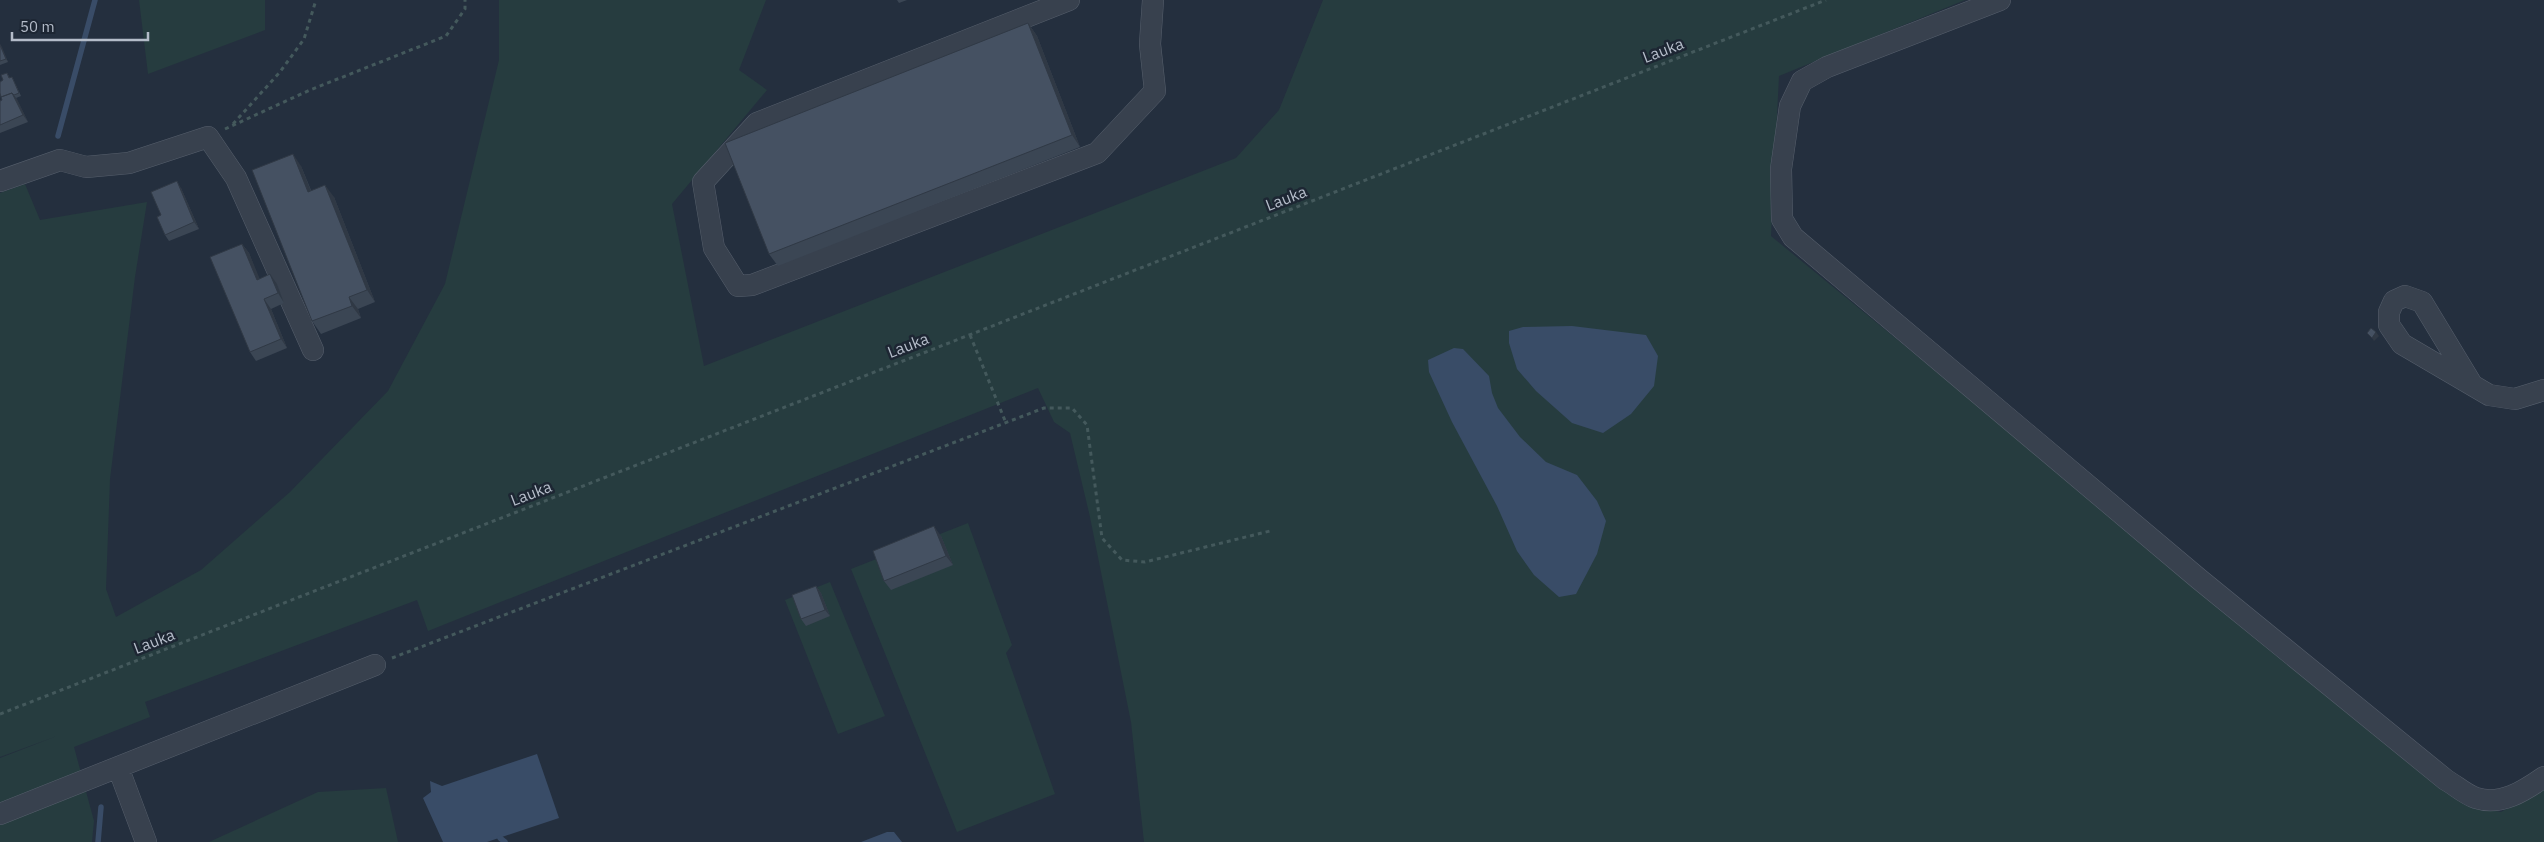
<svg xmlns="http://www.w3.org/2000/svg" width="2544" height="842" viewBox="0 0 2544 842" font-family="'IBM Plex Sans',sans-serif">
  <rect width="100%" height="100%" fill="#242f3e"/>
  <path fill="#263c3f" d="M139,0H265V30L148,74Z
    M499,0H766L739,70L767,90L672,204L704,366L1236,158L1279,110L1323,0H1965L1779,76L1771,236L2463,804L2501,812L2544,788V842H1144L1131,722L1090,517L1070,433L1054,422L1038,388L428,631L417,600L145,702L150,717L74,747L94,821L92,842H0V758L57,736L0,757V193L25,184L40,220L147,202L135,277L110,479L106,589L116,617L201,570L290,492L388,391L445,284L499,60Z
    M968,523L1012,645L1006,653L1055,794L957,832L851,569Z
    M830,582L885,716L838,734L785,600Z
    M386,788L398,842H209L318,792Z"/>
  <path fill="#394c67" d="M1572,326L1646,335L1658,356L1654,386L1631,414L1603,433L1572,423L1536,391L1517,369L1509,343V331L1523,327Z
    M1454,348L1463,349L1489,376L1492,393L1498,408L1520,437L1546,462L1577,475L1597,501L1606,521L1597,554L1576,594L1559,597L1534,575L1517,551L1497,506L1452,422L1429,372L1428,360Z
    M537,754L559,818L487,842H443L423,798L431,792L430,781L442,786Z
    M887,832H894L902,842H861Z"/>
  <g fill="none" stroke-linecap="round" stroke-linejoin="round">
    <path stroke="#394c67" stroke-width="5.5" d="M58,136L95,0
      M500,838L505,842
      M98,842L101,807"/>
    <g stroke="#565f6c" stroke-width="22">
      <path id="minor" d="M1069,0L757,123L703,182L714,248L738,286L752,285L1097,153L1155,91L1150,44L1153,0
        M2000,0L1827,67L1802,81L1790,106L1781,169L1782,219L1793,237L2199,579L2446,780C2455,785 2466,795 2476,798C2501,806 2524,791 2544,777
        M0,181L60,160L86,167L129,163L208,137L236,178L313,350
        M2471,383L2422,302L2405,296L2394,301L2389,312V325L2402,344L2489,395L2515,399L2544,390
        M118,767L146,842
        M0,814L375,665"/>
    </g>
    <path stroke="#44595c" stroke-width="3" stroke-dasharray="4 4" stroke-linecap="butt" d="M233,124L280,72L304,39L316,0
      M225,129L310,90L446,36L465,9V0
      M970,335L1006,423
      M392,658L1044,408H1072L1087,425L1102,538L1122,560L1145,562L1270,531
      M0,714L1826,0"/>
    <use href="#minor" stroke="#38414e" stroke-width="21"/>
  </g>
  <path fill="#3b4654" d="M897,0H907L899,3Z
    M1028,23L1037,36L1080,147L778,266L769,254Z
    M0,44L8,62L0,65Z
    M7,73L10,78L12,77L14,81L21,96L16,98L28,122L0,133V101L2,100L3,80Z
    M301,166L311,190L334,197L375,302L358,309L361,318L321,334L312,321Z
    M181,188L199,229L169,241L165,235L161,215Z
    M242,244L249,253L259,279L277,284L284,303L271,309L287,348L256,361L250,352Z
    M941,536L953,565L891,590L884,581Z
    M816,586L821,593L830,616L806,626L801,619Z"/>
  <path fill="#303945" d="M1028,23L1037,36L1080,147L1072,135Z
    M0,44L2,47L8,62L6,59Z
    M12,93L17,99L28,122L23,115Z
    M293,154L301,166L316,204L308,192Z
    M177,181L181,188L199,229L194,222Z
    M325,185L334,197L375,302L367,290Z
    M242,244L249,253L264,289L257,280Z
    M270,274L277,284L284,303L278,293Z
    M349,297L358,309L361,318L352,306Z
    M264,299L271,309L287,348L281,339Z
    M2376,332L2379,336L2374,341L2372,338Z
    M934,526L941,536L953,565L946,556Z
    M816,586L821,593L830,616L825,610Z"/>
  <path fill="#455162" stroke="#303945" d="M1028,23L1072,135L769,254L725,143Z
    M0,45L6,59L0,61Z
    M7,73L9,78L12,77L19,93L14,95L12,93L1,97L0,93V82L3,80L1,75Z
    M12,93L23,115L0,125V101L2,100L1,97Z
    M293,154L308,192L325,185L367,290L349,297L352,306L312,321L252,170Z
    M177,181L194,222L165,235L157,217L161,215L151,192Z
    M242,244L257,280L270,274L278,293L264,299L281,339L250,352L210,257Z
    M2371,328L2376,332L2372,338L2367,333Z
    M934,526L946,556L884,581L873,551Z
    M816,586L825,610L801,619L792,595Z"/>
  <g text-anchor="middle" dominant-baseline="central" stroke-width="5" stroke-linejoin="round" paint-order="stroke">
    <g font-size="16" fill="#b4bcc9" stroke="#1d2633">
      <text transform="translate(1663 50) rotate(-21)">Lauka</text>
      <text transform="translate(1286 198) rotate(-21)">Lauka</text>
      <text transform="translate(908 345) rotate(-21)">Lauka</text>
      <text transform="translate(531 493) rotate(-21)">Lauka</text>
      <text transform="translate(154 641) rotate(-21)">Lauka</text>
    </g>
  </g>
  <path d="M12 32v8h136v-8" fill="none" stroke="#b4bcc9" stroke-width="2.5"/>
  <text x="20" y="32" font-size="15" fill="#b4bcc9" stroke="#1d2633" stroke-width="4" paint-order="stroke">50 m</text>
</svg>
